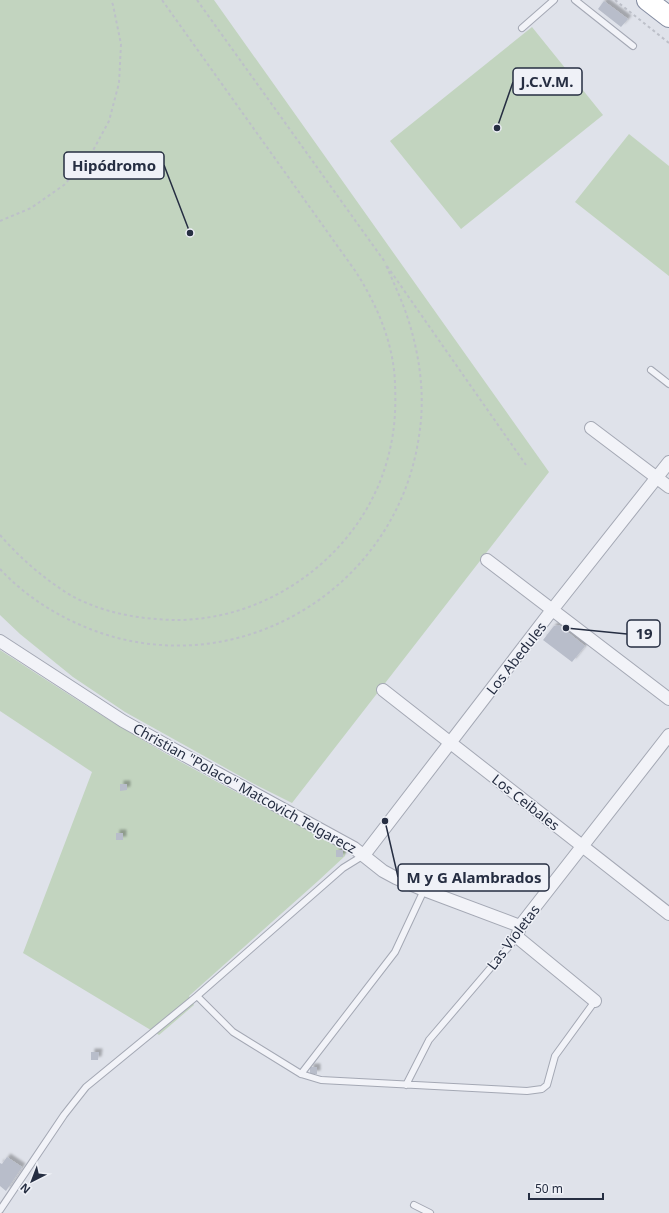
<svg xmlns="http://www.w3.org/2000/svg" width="669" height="1213" viewBox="0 0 669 1213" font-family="'Noto Sans',sans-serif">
  <defs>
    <filter id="shadow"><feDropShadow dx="3.5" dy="-3.5" stdDeviation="1" flood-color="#0004"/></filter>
  </defs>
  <rect width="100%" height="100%" fill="#dfe2ea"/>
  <path fill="#c2d4bf" d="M0,0H214L549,472L292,803L258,786L125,712L73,677L20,634L0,615Z
    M532,27L603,115L461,229L390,141Z
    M629,134L669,166V276L575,202Z
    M0,650C47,680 93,711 141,739C207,778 276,813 344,848L346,851L345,856L318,881L189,996L194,1005L159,1035L23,953L92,772L0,711Z"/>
  <path fill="#b8bdca" filter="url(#shadow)" d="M604,1L628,19L621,27L598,9Z
    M559,625L585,646L572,662L543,640L554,626Z
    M120,784H127V790L120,791Z
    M116,833H123V840H116Z
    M336,850H343V857H336Z
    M91,1052H99L98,1060H91Z
    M310,1067H317V1074H310Z
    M7,1157L22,1167L6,1191L0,1186V1163L2,1164Z"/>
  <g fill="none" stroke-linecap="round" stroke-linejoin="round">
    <g stroke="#a4a8b4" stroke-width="8">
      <path id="service" d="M575,0L633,46
        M522,28L554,0
        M651,370L669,384
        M197,996L233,1032L301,1074L321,1080L527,1091L542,1089L547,1085L555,1056L595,1001
        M301,1074L395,952L424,890
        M406,1085L429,1040L517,937
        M414,1205L430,1213
        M0,1210L64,1115L86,1087L197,996L343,868L364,855"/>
    </g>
    <g stroke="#a4a8b4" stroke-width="14">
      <path id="minor" d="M591,428L669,487
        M487,560L669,699
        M0,641L123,721L175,750L354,848L383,871L396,878L424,890L520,926
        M383,690L669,914
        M364,855L552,610L669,462
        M595,1001L517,937L520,926L669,735"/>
    </g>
    <g stroke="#858da2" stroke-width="22">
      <path id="trunk" d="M647,0L669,17"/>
    </g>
    <path stroke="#bdc0c9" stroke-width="2" stroke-dasharray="3 3" stroke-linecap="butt" d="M197,0L385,262
      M615,0L669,43
      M0,221L31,208L64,185L90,156L109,121L119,83L121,44L113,5L111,0
      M387,266L526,465
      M0,535C20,558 42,577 67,593C100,613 142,620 180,620C278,618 369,546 390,449C395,428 396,406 395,384C394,344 377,305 356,272L162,0
      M0,569C25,596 57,616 90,629C236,686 397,590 419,436C426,393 419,350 405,310C399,294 392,279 385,263"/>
    <use href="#service" stroke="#f2f3f8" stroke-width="6"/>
    <use href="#minor" stroke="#f2f3f8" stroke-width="12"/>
    <use href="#trunk" stroke="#fff" stroke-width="20"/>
  </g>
  <g text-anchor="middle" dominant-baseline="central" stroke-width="3" stroke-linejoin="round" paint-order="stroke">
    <g font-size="14" fill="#262e42" stroke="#eff1f7">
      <text transform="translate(516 658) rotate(-52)">Los Abedules</text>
      <text transform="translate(245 788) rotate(29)">Christian "Polaco" Matcovich Telgarecz</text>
      <text transform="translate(526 802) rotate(38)">Los Ceibales</text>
      <text transform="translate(513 937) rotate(-53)">Las Violetas</text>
    </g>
  </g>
  <path fill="none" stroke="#262e42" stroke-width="1.5" d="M497 128L513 82M190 233L164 165M566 628L627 634M385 821L398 877"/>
  <g fill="#262e42" stroke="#eff1f7" stroke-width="1.5">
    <circle cx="497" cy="128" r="4"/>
    <circle cx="190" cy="233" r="4"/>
    <circle cx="566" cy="628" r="4"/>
    <circle cx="385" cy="821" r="4"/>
  </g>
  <g fill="#eff1f7" stroke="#262e42" stroke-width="1.5">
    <rect x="513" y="68" width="69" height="27" rx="4"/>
    <rect x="64" y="152" width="100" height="27" rx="4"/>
    <rect x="627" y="620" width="33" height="27" rx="4"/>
    <rect x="398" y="864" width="151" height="27" rx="4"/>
  </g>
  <g font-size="15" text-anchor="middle" font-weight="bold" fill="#262e42">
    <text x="547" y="87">J.C.V.M.</text>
    <text x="114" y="171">Hipódromo</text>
    <text x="644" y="639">19</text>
    <text x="474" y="883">M y G Alambrados</text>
  </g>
  <g transform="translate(32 1181) rotate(222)" stroke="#eff1f7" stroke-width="3" paint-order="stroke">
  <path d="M0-3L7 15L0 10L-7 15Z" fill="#262e42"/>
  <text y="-6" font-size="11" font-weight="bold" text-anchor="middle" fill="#262e42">N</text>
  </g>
  <path d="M529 1193v6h74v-6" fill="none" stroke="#262e42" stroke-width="2"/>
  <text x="535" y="1193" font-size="12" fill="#262e42" stroke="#eff1f7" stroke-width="3" paint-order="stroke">50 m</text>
</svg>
